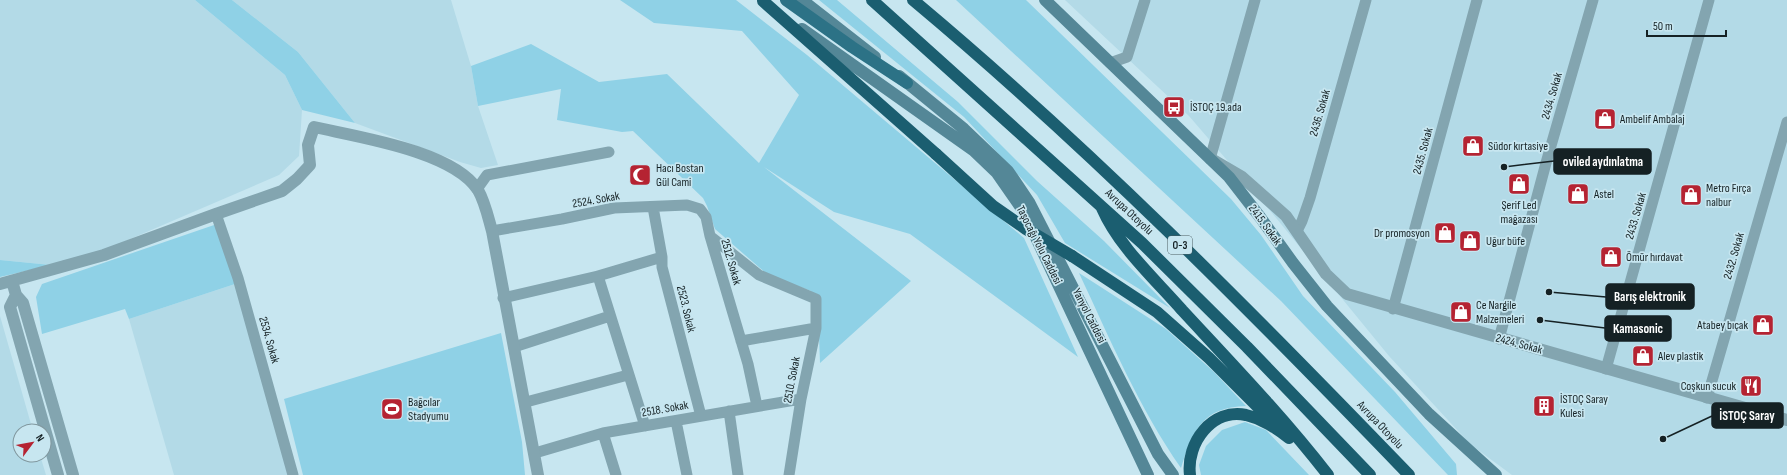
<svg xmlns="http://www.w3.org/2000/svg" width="1787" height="475" viewBox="0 0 1787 475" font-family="'Sofia Sans Condensed',sans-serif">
  <rect width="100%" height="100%" fill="#c7e6f0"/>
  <path fill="#b3dae7" d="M0,0H195L285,75L302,110L299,156L279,175L107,249L51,265L0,260Z
    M232,0H451L471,66L478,106L498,165L481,168L460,162L355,123L298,52Z
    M1065,0H1787V475H1512L1470,444L1389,356L1263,202L1189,116Z
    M238,283L293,475H174L129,319Z
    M0,316L33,431H20V455H40L46,475H0Z"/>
  <path fill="#8fd1e6" d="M195,0H232L298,52L355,123L302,110L285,75Z
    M620,0H736L807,55L1024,238L1078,357L910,234L834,212L764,167L911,281L820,363L818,308L811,291L768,275L715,229L707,206L703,198L633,131L622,132L557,120L561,89L478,106L471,66L531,44L599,82L667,74L759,163L799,95L742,31L654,23Z
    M819,0H837L958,102L1037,181L1104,241L1170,308L1065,243L1037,195L964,117Z
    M956,0H1026L1231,199L1261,235L1303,296L1395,392L1456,464L1457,475H1448L1281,301Z
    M217,224L238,283L129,319L125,309L42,334L36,297L42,284Z
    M0,260L51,265L0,277Z
    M1079,273L1166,329L1214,372L1246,406C1202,407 1193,431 1181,468C1139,408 1110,339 1079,273Z
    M501,333L522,442L525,475H303L284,399Z
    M1245,422L1266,430L1309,475H1201L1199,465L1206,446L1222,430Z"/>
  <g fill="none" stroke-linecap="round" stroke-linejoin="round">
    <path stroke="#83a5b0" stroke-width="11" d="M1110,63L1127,57L1145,0
      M1210,159L1255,0
      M477,189L487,175L609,152
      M653,207L662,257V267L701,416
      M216,214L238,278L293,475
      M492,231L562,219L614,208L687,205L700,209L706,217L710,236
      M1297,231L1302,221L1310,198L1366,0
      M598,276L645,426
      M503,298L598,276L662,257
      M1393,309L1477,0
      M1499,339L1546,163L1593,0
      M741,341L816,328
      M514,347L610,316
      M1606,369L1709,0
      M1707,398L1787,122
      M526,402L628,375
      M757,406L748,364L710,236L759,275L816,299V328L801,399L789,475
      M729,411L738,475
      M676,421L687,475
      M603,433L616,475
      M535,453L603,433L801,399"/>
    <path stroke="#83a5b0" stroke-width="12" d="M1213,160L1242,177L1286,216L1326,274L1347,294L1787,420
      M12,281L16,295L23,303L73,475
      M0,284L104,255L216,214L282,191L297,179L310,165L308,145L314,127C358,137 453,151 478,190C485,202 488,217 492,231L538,475
      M16,295L10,307L58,475"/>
    <path stroke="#548797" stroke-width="12" d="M802,0L875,57
      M1045,0L1229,177L1260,217L1293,263L1327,306L1429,414L1496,475
      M802,29L973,150L997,173L1024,212L1148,475
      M899,76L964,129L1008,171L1029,202L1158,454L1173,475"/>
    <path stroke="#2c7286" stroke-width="12" d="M786,0L852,47L907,83"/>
    <path stroke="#1b5e70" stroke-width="12" d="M872,0L1142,243L1247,347L1370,475
      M913,0C1089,147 1250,310 1409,475
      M763,1L936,154
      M1102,208C1119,247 1154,278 1182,310C1232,364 1283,417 1328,475
      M1072,256L1157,312L1209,358L1278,427
      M1190,475C1186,443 1212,408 1246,415C1263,419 1276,428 1289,438"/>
    <path stroke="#1b5e70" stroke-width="12" d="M936,154L993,206L1026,229L1072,256"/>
  </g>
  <defs>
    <g id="bus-square" transform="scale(1.15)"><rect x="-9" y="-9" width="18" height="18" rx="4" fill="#b52332" stroke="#c7e6f0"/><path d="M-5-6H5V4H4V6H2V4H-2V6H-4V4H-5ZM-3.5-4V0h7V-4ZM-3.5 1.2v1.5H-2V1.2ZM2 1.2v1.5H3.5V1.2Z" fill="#fff"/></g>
    <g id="shop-square" transform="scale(1.15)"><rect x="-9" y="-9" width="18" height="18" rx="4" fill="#b52332" stroke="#c7e6f0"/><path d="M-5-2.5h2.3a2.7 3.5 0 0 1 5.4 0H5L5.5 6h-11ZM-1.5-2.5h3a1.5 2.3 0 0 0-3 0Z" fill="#fff"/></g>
    <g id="mosque-square" transform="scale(1.15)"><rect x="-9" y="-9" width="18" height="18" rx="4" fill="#b52332" stroke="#c7e6f0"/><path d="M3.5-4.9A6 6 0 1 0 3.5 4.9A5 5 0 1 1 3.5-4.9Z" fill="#fff"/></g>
    <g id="restaurant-square" transform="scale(1.15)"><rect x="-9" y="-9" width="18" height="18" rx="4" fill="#b52332" stroke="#c7e6f0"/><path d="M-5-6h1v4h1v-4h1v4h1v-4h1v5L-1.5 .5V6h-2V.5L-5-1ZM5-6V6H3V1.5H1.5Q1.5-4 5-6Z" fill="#fff"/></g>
    <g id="building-square" transform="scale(1.15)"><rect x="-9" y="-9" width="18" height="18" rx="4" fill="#b52332" stroke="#c7e6f0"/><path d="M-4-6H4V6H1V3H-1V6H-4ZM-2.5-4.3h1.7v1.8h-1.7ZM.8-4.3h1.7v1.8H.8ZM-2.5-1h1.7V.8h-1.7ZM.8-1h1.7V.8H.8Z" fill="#fff"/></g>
    <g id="stadium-square" transform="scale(1.15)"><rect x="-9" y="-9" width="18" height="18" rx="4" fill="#b52332" stroke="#c7e6f0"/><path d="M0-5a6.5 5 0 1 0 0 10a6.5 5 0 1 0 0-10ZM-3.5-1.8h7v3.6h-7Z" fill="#fff"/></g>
  </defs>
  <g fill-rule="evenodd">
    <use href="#bus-square" x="1174" y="107"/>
    <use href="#shop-square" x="1605" y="119"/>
    <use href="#shop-square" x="1473" y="146"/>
    <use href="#mosque-square" x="640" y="175"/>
    <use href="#shop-square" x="1519" y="184"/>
    <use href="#shop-square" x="1578" y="194"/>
    <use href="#shop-square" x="1691" y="195"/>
    <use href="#shop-square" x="1445" y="233"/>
    <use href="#shop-square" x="1470" y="241"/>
    <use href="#shop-square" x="1611" y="257"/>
    <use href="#shop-square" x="1461" y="312"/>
    <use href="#shop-square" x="1763" y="325"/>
    <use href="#shop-square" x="1643" y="356"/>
    <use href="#restaurant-square" x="1751" y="386"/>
    <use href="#building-square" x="1544" y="406"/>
    <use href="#stadium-square" x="392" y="409"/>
  </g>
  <g text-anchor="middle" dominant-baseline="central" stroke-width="3.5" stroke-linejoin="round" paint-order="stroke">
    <rect fill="#c7e6f0" stroke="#4a5c61" stroke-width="1" x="1168" y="236" width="24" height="18" rx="3"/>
    <g font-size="11" font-weight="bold" fill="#152124">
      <text x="1180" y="245">O-3</text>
    </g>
    <g font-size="12" fill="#152124" stroke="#c7e6f0">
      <text transform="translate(1552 96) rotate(-74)">2434. Sokak</text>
      <text transform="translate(1320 113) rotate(-74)">2436. Sokak</text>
      <text transform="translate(1423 151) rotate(-75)">2435. Sokak</text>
      <text transform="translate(596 200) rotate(-10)">2524. Sokak</text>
      <text transform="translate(1129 212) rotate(43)">Avrupa Otoyolu</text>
      <text transform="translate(1636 216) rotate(-74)">2433. Sokak</text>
      <text transform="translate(1265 225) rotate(54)">2415. Sokak</text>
      <text transform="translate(1039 245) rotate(63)">Taşocağı Yolu Caddesi</text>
      <text transform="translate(1734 256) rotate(-74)">2432. Sokak</text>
      <text transform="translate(731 262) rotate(74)">2512. Sokak</text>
      <text transform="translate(686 309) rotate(76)">2523. Sokak</text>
      <text transform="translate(1089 316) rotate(63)">Yanyol Caddesi</text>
      <text transform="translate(269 340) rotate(74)">2534. Sokak</text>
      <text transform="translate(1519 344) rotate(15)">2424. Sokak</text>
      <text transform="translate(792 380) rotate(-79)">2510. Sokak</text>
      <text transform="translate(665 409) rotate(-10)">2518. Sokak</text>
      <text transform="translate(1380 425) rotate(46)">Avrupa Otoyolu</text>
    </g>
    <g font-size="12" fill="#152124" stroke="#c7e6f0" text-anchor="start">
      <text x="1190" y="107">İSTOÇ 19.ada</text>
      <text x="1620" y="119">Ambelif Ambalaj</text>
      <text x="1488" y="146">Südor kırtasiye</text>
      <text x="656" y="168">Hacı Bostan<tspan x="656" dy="14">Gül Cami</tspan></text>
      <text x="1706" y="188">Metro Fırça<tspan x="1706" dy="14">nalbur</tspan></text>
      <text x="1594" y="194">Astel</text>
      <text x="1519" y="205" text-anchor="middle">Şerif Led<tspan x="1519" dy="14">mağazası</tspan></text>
      <text x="1430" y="233" text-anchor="end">Dr promosyon</text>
      <text x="1486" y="241">Uğur büfe</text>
      <text x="1626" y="257">Ömür hırdavat</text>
      <text x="1476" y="305">Ce Nargile<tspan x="1476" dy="14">Malzemeleri</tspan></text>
      <text x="1748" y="325" text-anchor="end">Atabey bıçak</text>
      <text x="1658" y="356">Alev plastik</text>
      <text x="1736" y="386" text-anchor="end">Coşkun sucuk</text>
      <text x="1560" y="399">İSTOÇ Saray<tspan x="1560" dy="14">Kulesi</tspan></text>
      <text x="408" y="402">Bağcılar<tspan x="408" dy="14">Stadyumu</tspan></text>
    </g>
  </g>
  <path fill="none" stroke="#152124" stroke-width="1.5" d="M1504 167L1554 161M1549 292L1606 297M1540 320L1605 328M1663 439L1712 416"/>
  <g fill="#152124" stroke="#c7e6f0" stroke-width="1.5">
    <circle cx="1504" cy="167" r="4"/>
    <circle cx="1549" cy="292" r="4"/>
    <circle cx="1540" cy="320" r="4"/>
    <circle cx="1663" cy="439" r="4"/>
  </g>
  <g fill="#152124" stroke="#152124" stroke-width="1.5">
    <rect x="1554" y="149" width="97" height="25" rx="4"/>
    <rect x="1606" y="284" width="88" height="25" rx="4"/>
    <rect x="1605" y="316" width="66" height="25" rx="4"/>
    <rect x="1712" y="403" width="71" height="25" rx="4"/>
  </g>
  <g font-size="13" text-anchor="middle" font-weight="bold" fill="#fff">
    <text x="1603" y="166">oviled aydınlatma</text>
    <text x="1650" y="301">Barış elektronik</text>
    <text x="1638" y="333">Kamasonic</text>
    <text x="1747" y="420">İSTOÇ Saray</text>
  </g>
  <g transform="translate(32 443) rotate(58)"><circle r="19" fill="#c7e6f0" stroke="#80979e"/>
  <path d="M0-3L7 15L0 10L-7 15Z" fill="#b52332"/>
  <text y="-6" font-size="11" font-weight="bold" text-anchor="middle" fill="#152124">N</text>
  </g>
  <path d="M1647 30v6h79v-6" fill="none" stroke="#152124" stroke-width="2"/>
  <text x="1653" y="30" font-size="12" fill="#152124" stroke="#c7e6f0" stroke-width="3" paint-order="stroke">50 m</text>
</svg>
